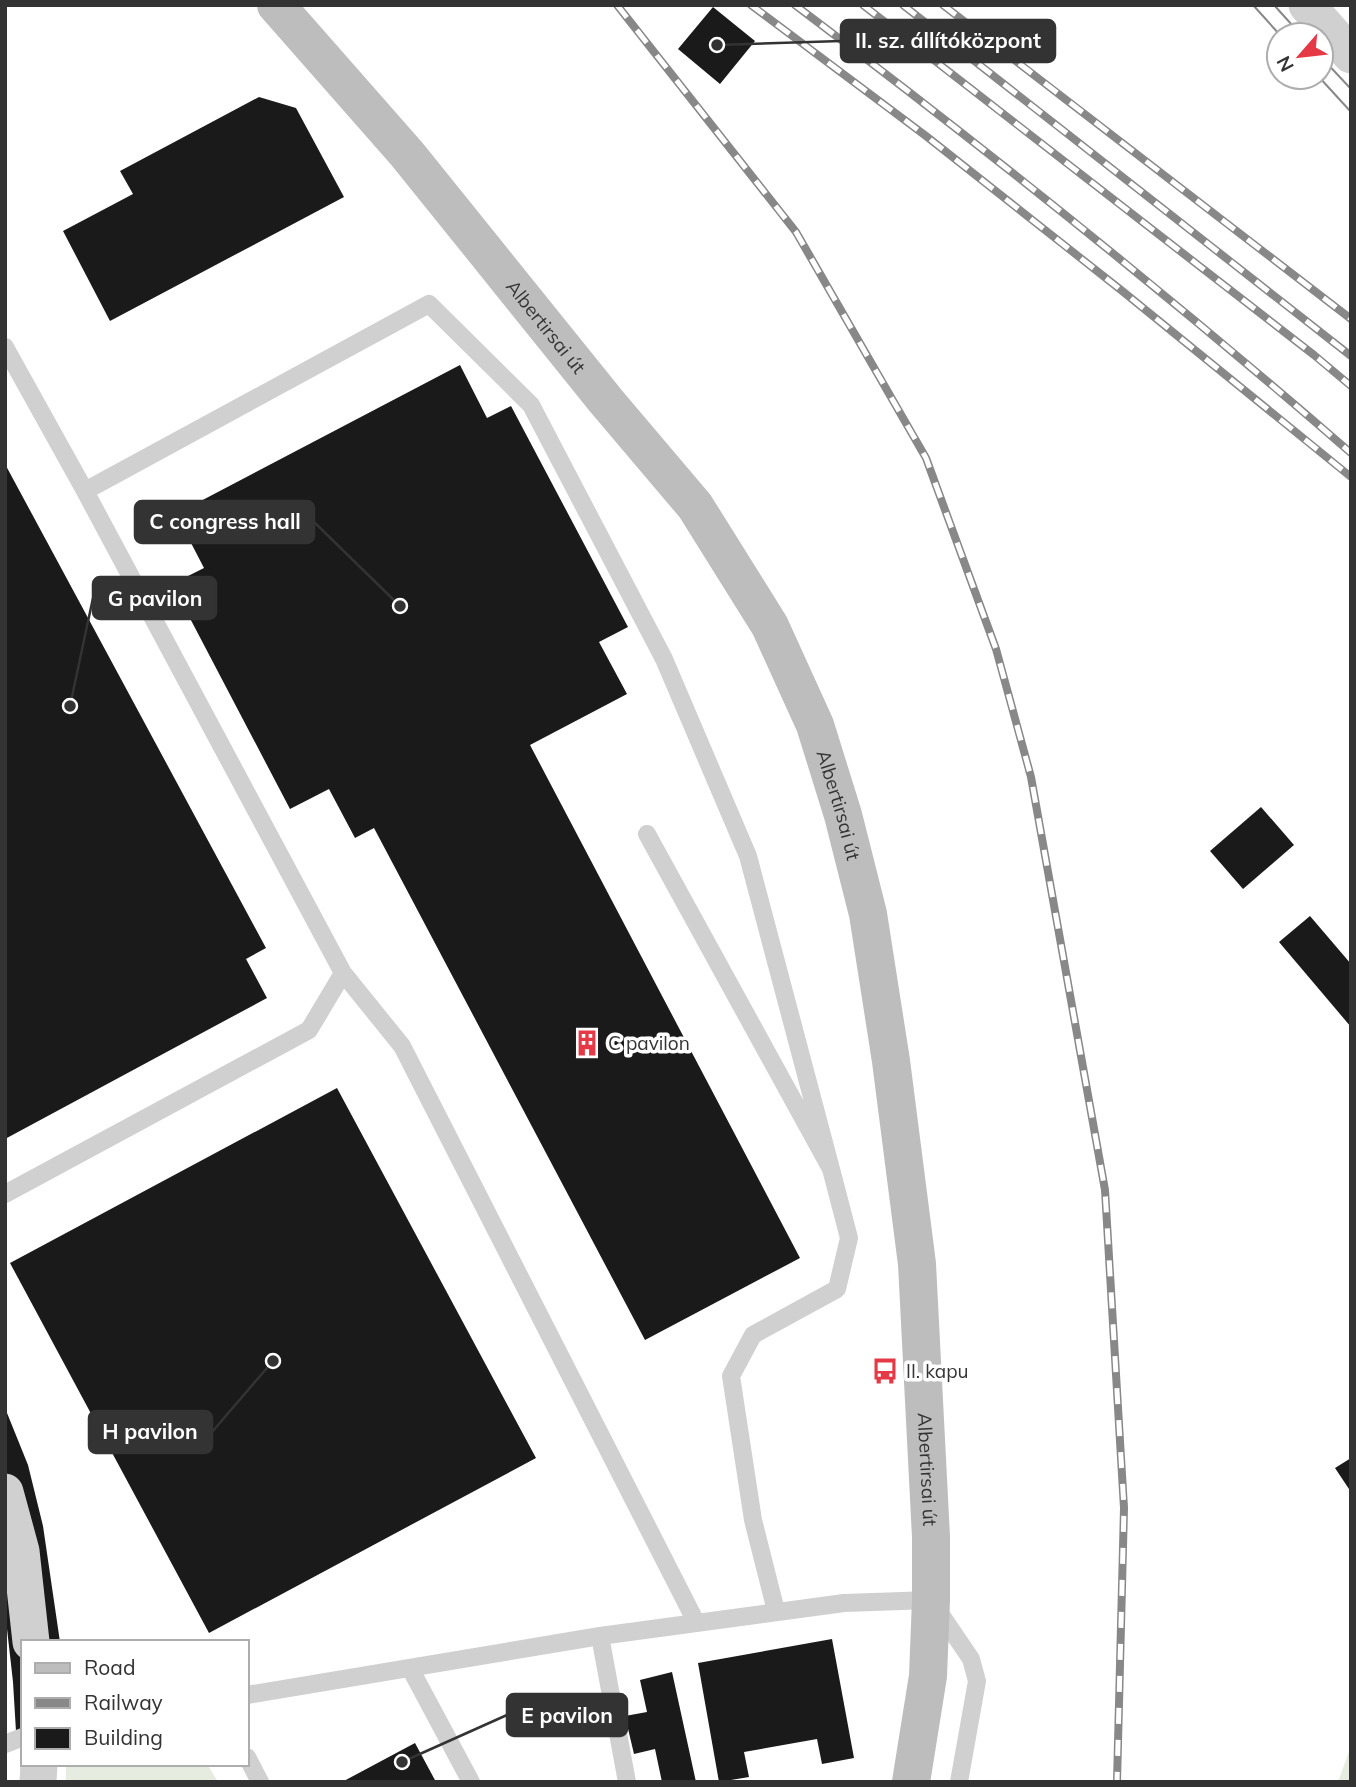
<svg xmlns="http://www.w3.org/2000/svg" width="1356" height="1787" viewBox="0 0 1356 1787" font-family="Mulish,sans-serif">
  <rect width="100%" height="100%" fill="#fff"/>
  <path fill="#e6ecdf" d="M1351,1746V1782H1338Z
    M66,1764H207L218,1782H66Z"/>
  <path fill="#1a1a1a" d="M713,7L755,41L720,84L678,49Z
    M259,97L296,108L344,197L110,321L63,231L133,194L120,171Z
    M460,365L487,418L511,406L628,627L599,642L627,694L530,745L800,1258L645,1340L374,828L355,838L329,789L290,809L172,584L204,568L176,514Z
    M5,464L266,948L246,959L267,998L5,1139Z
    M1261,807L1294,845L1243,889L1210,851Z
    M1310,916L1351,964V1027L1279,942Z
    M337,1088L536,1458L209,1633L10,1263Z
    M5,1408L28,1465L43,1526L60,1642H23V1748H17L13,1682L5,1611Z
    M1351,1458V1492L1335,1468Z
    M832,1639L854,1758L822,1764L817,1739L744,1752L749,1777L719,1782L698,1663Z
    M672,1672L696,1782H662L655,1749L634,1754L625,1716L647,1712L640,1680Z
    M415,1743L436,1782H342Z"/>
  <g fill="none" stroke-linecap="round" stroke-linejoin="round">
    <path stroke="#d0d0d0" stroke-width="18" d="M5,347L85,491L343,973L309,1030L5,1194
      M85,491L429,304L531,405L664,659L748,856L831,1169
      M647,834L831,1169L849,1238L837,1289L753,1335L731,1376L753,1520L776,1611
      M343,973L402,1046L696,1622
      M600,1636L627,1782
      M410,1668L471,1782
      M247,1695L600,1636L844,1603L931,1600L971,1659L977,1681L959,1782
      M5,1744L23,1737
      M247,1757L260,1782"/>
    <path stroke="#d0d0d0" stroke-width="37" d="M1307,5L1351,55
      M5,1492L21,1551L31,1642
      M38,1782L39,1764"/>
    <path stroke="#bdbdbd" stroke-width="38" id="s1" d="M276,5L407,154L606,401L695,506L770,626L815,725L843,815L868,914L891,1061L917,1264L931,1537V1600L928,1676L911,1782"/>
    <path stroke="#888" stroke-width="2" d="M1253,5L1280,35
      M1274,5L1301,35
      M1321,57L1351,89
      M1319,77L1351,112"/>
    <g stroke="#888" stroke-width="8">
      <path id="rail" d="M617,5L796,232L926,458L996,649L1031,777L1105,1190L1124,1508L1117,1782
        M751,5L926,136L1121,290L1351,477
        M795,5C985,148 1171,297 1351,453
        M863,5L1314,355L1351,386
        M903,5L1351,356
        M943,5L1351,319"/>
    </g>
    <use href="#rail" stroke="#fff" stroke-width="5" stroke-dasharray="16" stroke-linecap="butt"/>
  </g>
  <defs>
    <g id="building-bare" transform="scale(2.1)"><path d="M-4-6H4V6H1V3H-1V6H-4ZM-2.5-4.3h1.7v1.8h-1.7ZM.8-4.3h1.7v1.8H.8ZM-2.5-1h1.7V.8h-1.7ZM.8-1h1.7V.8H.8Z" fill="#e63946" stroke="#fff" stroke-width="2.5" paint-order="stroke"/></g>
    <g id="bus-bare" transform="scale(2.1)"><path d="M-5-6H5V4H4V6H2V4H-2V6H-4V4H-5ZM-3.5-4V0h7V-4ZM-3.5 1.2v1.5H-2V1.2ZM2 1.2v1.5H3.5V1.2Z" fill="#e63946" stroke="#fff" stroke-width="2.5" paint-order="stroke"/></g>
  </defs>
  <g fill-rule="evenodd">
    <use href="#building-bare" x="587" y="1043"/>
    <use href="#bus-bare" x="885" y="1371"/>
  </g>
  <g text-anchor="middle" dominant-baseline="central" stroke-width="7" stroke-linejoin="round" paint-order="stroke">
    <g font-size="19" fill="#333" stroke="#fff">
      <text stroke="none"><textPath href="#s1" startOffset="420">Albertirsai út</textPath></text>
      <text stroke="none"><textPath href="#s1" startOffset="987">Albertirsai út</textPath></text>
      <text stroke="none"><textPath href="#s1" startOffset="1659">Albertirsai út</textPath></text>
    </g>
    <g font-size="19" fill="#333" stroke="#fff" text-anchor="start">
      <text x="608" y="1043">C pavilon</text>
      <text x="906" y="1371">II. kapu</text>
    </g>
  </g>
  <path fill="none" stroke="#333" stroke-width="2.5" d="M717 45L841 41M400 606L314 522M70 706L93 598M273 1361L212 1432M402 1762L507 1715"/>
  <g fill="#333" stroke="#fff" stroke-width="2.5">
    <circle cx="717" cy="45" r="7"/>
    <circle cx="400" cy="606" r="7"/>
    <circle cx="70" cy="706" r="7"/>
    <circle cx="273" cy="1361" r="7"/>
    <circle cx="402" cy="1762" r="7"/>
  </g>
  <g fill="#333" stroke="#333" stroke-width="2.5">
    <rect x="841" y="20" width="214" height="42" rx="7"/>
    <rect x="135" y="501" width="179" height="42" rx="7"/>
    <rect x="93" y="577" width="123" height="42" rx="7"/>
    <rect x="89" y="1411" width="123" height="42" rx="7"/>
    <rect x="507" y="1694" width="120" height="42" rx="7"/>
  </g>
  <g font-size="21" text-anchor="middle" font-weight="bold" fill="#fff">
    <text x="948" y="48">II. sz. állítóközpont</text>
    <text x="225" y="529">C congress hall</text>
    <text x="155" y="606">G pavilon</text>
    <text x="150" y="1439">H pavilon</text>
    <text x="567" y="1723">E pavilon</text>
  </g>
  <rect width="1356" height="1787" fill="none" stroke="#333333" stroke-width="14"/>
  <rect x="21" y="1640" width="228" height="126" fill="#ffffff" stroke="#adadad" stroke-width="2"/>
  <rect x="35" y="1663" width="35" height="10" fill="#bdbdbd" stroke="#adadad" stroke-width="2"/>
  <text x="84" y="1675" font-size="21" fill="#333333">Road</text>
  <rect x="35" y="1698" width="35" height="10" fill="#888888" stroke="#adadad" stroke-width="2"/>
  <text x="84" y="1710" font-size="21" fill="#333333">Railway</text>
  <rect x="35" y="1728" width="35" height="21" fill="#1a1a1a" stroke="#adadad" stroke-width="2"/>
  <text x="84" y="1745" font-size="21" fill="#333333">Building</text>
  <g transform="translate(1300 56) rotate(242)"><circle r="33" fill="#ffffff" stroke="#adadad" stroke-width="2"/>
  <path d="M0-5L12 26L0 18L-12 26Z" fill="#e63946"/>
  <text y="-10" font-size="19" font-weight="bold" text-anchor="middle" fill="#333333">N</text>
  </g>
</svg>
